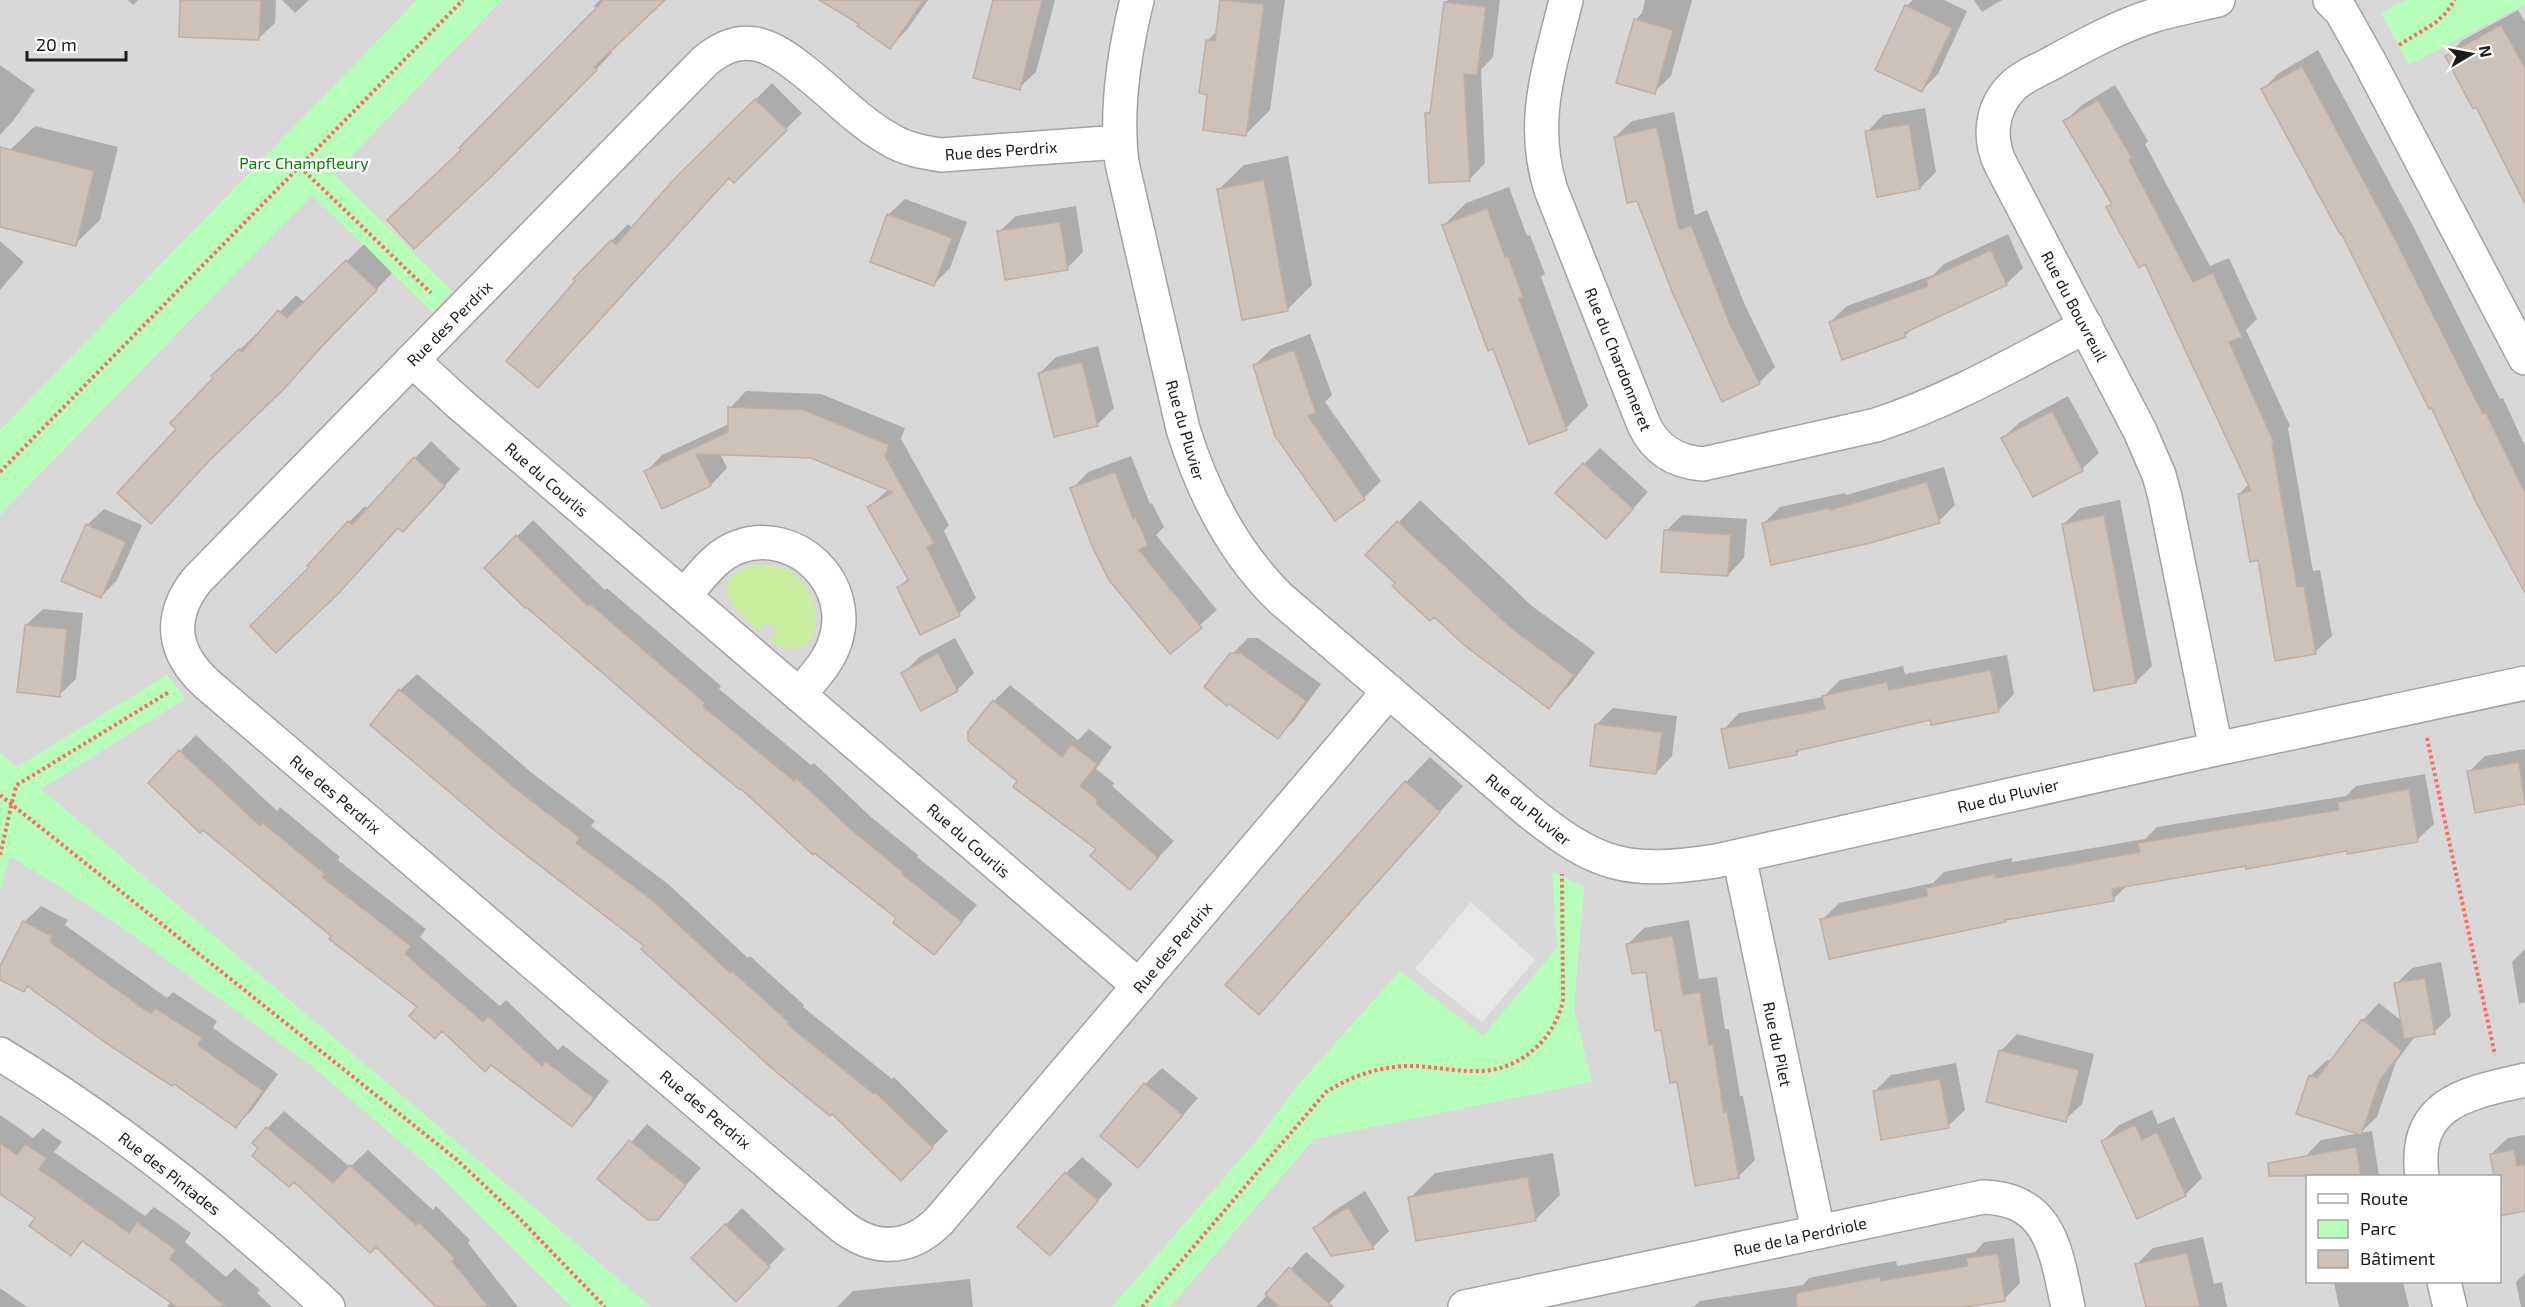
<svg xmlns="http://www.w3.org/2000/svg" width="2525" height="1307" viewBox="0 0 2525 1307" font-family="'Exo 2',sans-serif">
  <rect width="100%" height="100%" fill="#eee8df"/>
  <path fill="#d9d8d8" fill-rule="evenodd" d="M0,0H2525V1307H0ZM2308,1176H2500V1282H2308Z"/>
  <path fill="#c9ee9f" d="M754,565C763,565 773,565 782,568C831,587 827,675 769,641L777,631L768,623L759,631C733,610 705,580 754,565Z"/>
  <path fill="#b6feb9" d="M417,0H502L334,174L452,291L432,312L312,195L0,515V430Z
    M2405,0H2525V4L2409,65L2381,13Z
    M167,675L186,698L41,789L651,1307H572L440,1176L312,1066L109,918L10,856L0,892V753L17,767Z
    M1552,871L1584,887L1574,1009L1592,1082L1314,1139L1170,1307H1112L1257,1140L1298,1085L1400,971L1483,1036L1557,948Z"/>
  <path fill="#e7e7e7" d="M1471,902L1535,960L1482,1022L1415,969Z"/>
  <path fill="#0003" d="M128,0H138L133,5Z
    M182,0H276L275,23L258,39Z
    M282,0H309L295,13Z
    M600,0H663L610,50L612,53L551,116L463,149L597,9L594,6Z
    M822,0H928L906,31L890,47L861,23Z
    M1012,0H1055L1036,72L1019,88Z
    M1222,0H1285L1270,110L1245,135L1209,93L1208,40L1218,30Z
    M1448,0H1500L1493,57L1481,70L1485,163L1469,180L1427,114L1432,109L1445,2Z
    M1645,0H1692L1671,76L1654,92L1635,20L1642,13Z
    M1913,0H1944L1967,11L1938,74L1922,90L1906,6Z
    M1974,0H2002L1982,12Z
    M2518,10L2525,22V200L2477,105L2446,56L2463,40Z
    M2318,50L2412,224L2500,399L2503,398L2525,446V579L2342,231L2263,89L2279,73Z
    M0,65L35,90L13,121L0,135Z
    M772,83L802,113L734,181L729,177L577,281L575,279L628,224L632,228L677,178Z
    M2115,85L2148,141L2145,144L2210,266L2229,258L2257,319L2246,330L2290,426L2288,428L2313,571L2320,570L2332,636L2315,652L2259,558L2239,494L2249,484L2146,262L2108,207L2113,202L2065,121L2082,105Z
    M1925,108L1936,172L1920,188L1867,132L1883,115Z
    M1674,112L1695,215L1707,210L1745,305L1775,367L1759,383L1615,137L1632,121Z
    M35,126L118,147L100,220L75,244L0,226V192L10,150Z
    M1288,156L1312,285L1288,309L1219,189L1244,165Z
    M1509,187L1527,236L1530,235L1545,274L1541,277L1588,406L1566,428L1530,442L1444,225L1466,203Z
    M905,199L967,222L950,268L934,284L888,215Z
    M1076,206L1083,252L1067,268L999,232L1016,216Z
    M2008,234L2023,268L2006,284L1914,327L1905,336L1830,322L1847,306L1933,275L1944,264Z
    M0,241L24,262L0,290Z
    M364,244L392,273L283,389L179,429L215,378L213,376L256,334L258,335L296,295L305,303Z
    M1310,334L1332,395L1325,402L1381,481L1364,498L1336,518L1254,366L1271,349Z
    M1098,346L1114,408L1097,425L1040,373L1056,357Z
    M746,391L821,394L905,428L901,439L949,525L944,531L976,598L959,614L899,588L908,578L869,507L889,489L811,457L720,453L727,468L711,485L662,507L646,472L662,455L729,424L730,408Z
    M2068,396L2099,453L2082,469L2034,495L2003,438L2020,422Z
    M431,441L460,469L419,514L399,527L337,593L311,567L349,522L365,506L368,509Z
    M1600,448L1648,492L1622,521L1584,464Z
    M1131,456L1150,504L1152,503L1164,527L1156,535L1217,610L1170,651L1072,489L1088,472Z
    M1944,467L1955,505L1939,521L1763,524L1780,507L1845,493L1846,495Z
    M1420,500L1532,606L1595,652L1570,685L1549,707L1397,583L1368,555Z
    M2120,500L2152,666L2136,682L2063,525L2080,508Z
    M104,509L142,525L117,580L101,597L87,525Z
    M1682,515L1747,519L1744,558L1728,575L1666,531Z
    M533,520L605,590L607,588L721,686L719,689L811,765L814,763L871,817L918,855L917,857L977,905L934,953L899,918L486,568Z
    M43,609L83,613L76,679L59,695L26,625Z
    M955,638L974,673L957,690L921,709L903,674L919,657Z
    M1248,638H1258L1321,684L1294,721L1278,737L1232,654Z
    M2007,655L2014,694L1998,711L1932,719L1802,748L1796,754L1723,730L1739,713L1823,697L1840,680L1903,666L1905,674Z
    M417,674L532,773L595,821L591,826L668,884L748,958L750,956L804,1005L803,1007L892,1079L894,1077L948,1131L918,1162L832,1112L646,946L400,690Z
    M1010,685L1078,740L1089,729L1112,747L1096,769L1114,783L1112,786L1174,841L1130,888L1098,849L1019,781L994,701Z
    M1613,708L1677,716L1672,756L1656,773L1596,725Z
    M196,735L277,811L280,807L340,857L338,860L426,929L420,937L500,1006L506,1000L558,1050L563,1045L609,1081L588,1109L572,1125L419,1007L333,936L180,751Z
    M2525,749V803L2476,811L2469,772L2485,756Z
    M1430,757L1463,786L1283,988L1259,1013L1406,782Z
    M2425,774L2434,824L2417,840L2247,864L2128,885L2113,899L2007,918L2005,921L1822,920L1839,903L1933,883L1944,872L2012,858V862L2145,839L2157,827L2346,796L2356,786Z
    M41,906L68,920L65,925L167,998L173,992L217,1021L213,1028L278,1074L252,1110L236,1126L28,985L24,990L0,978V969L24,922Z
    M1689,920L1699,979L1717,977L1725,1029H1729L1740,1096H1743L1755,1160L1738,1177L1678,1081L1647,970L1628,944L1644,928Z
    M2525,949V1002L2519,1004L2512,962Z
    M2441,962L2451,1016L2434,1032L2416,1035L2396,1062L2377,1117L2360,1133L2310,1076L2327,1060L2331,1061L2363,1020L2379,1003L2402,1021L2396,984L2412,968Z
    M2017,1034L2094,1054L2082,1104L2065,1120L2001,1051Z
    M1956,1063L1965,1110L1948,1126L1875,1091L1891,1075Z
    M1162,1068L1198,1098L1138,1166L1145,1084Z
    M2152,1110L2158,1124L2174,1117L2202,1178L2185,1195L2103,1141L2119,1125Z
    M284,1111L350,1167L368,1150L433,1210L436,1206L470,1240L468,1243L518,1307H438L376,1244L254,1142Z
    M0,1115L33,1138L43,1128L62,1142L54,1152L145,1216L154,1207L191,1233L185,1242L226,1277L235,1268L260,1290L257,1293L272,1307H167L171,1301L84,1240L71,1254L37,1218L0,1192Z
    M647,1124L701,1168L657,1218L599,1179Z
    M2372,1131L2379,1176H2308L2305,1157L2321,1140Z
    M2525,1135V1210L2500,1176H2495L2491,1154L2508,1138Z
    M1553,1153L1560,1195L1535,1220L1410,1198L1435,1173Z
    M1082,1157L1113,1184L1050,1254L1066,1173Z
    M1365,1191L1389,1231L1373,1247L1331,1254L1315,1228L1332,1212Z
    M742,1208L785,1249L753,1283L693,1258Z
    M2203,1237L2214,1284L2222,1282L2227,1307H2147L2137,1264L2153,1248Z
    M2014,1238L2020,1283L2004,1299L1971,1304L1968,1307H1694L1700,1301L1803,1285L1809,1278L1868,1266L1896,1261L1897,1266L1975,1252L1984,1242Z
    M1306,1252L1345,1286L1326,1307H1256Z
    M2525,1273V1307H2521L2516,1282Z
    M970,1279L973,1307H837L853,1291Z
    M2334,1282H2403L2409,1307H2339Z
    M0,1288L27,1307H0Z"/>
  <path fill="#cec1b8" stroke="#c1ada1" stroke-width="1.5" d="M180,0H261L259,40L179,37Z
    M604,0H665L594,67L597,70L490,178L414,249L387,220L461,150L459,148Z
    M819,0H924L890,49L857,26L859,24Z
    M993,0H1042L1020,90L973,78Z
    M1220,0L1264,4L1246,136L1203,130L1207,95L1199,93L1206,40L1215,41Z
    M1444,2L1486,7L1477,75L1464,74L1470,181L1429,183L1425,113H1430Z
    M1905,5L1952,28L1922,92L1875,70Z
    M1634,19L1673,30L1655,94L1616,83Z
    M2501,25L2525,68V204L2476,107L2473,109L2445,56Z
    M2302,66L2396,241L2483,414L2486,413L2525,493V593L2477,504L2431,407L2429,409L2341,233L2340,234L2261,89Z
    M755,99L787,130L734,183L729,178L538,388L506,361L575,281L573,279L611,240L616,245L676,177Z
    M2098,100L2132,158L2129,160L2193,282L2213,273L2242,337L2229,342L2274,443L2272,444L2297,587L2304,586L2316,654L2275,661L2258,560L2250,562L2238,494L2251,491L2145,264L2139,268L2106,207L2112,204L2063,121Z
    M1909,124L1920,189L1877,197L1865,131Z
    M1657,127L1679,230L1691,225L1729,322L1760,384L1722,402L1673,294L1637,201L1627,203L1614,137Z
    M0,147L94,171L76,246L0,227Z
    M1264,180L1288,311L1242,320L1217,189Z
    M1487,208L1505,257L1508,256L1523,297L1519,298L1567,430L1529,444L1493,349L1488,351L1442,225Z
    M887,214L952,238L934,286L870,262Z
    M1060,222L1068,270L1005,280L997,231Z
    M1991,250L2007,285L1904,333L1906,337L1842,360L1829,322L1928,286L1926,280Z
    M346,260L377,290L324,344L283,390L209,461L151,524L117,493L176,429L170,423L213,378L211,376L239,349L242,352L278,310L287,318Z
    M1294,350L1316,413L1308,416L1365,499L1335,521L1275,436L1253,365Z
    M1082,362L1098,426L1054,437L1038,373Z
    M728,407L804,410L889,445L885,456L934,543L927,547L960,616L920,635L897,587L909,581L867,507L893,492L811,458L696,454L711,486L662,509L644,471L728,432Z
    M2052,411L2083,471L2033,497L2001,438Z
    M414,457L445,486L403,532L398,528L338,594L276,653L250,626L309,567L307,566L348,521L352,525Z
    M1583,463L1633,509L1606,539L1555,493Z
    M1115,472L1133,519L1136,518L1148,545L1139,550L1202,628L1170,654L1109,580L1092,546L1070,488Z
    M1927,482L1940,523L1870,543L1771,565L1762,523L1829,508L1830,510Z
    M2104,515L2136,683L2094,691L2062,524Z
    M1397,521L1510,627L1574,675L1549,709L1464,645L1434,617L1430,621L1392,586L1395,583L1365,555Z
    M86,524L126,542L101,598L61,581Z
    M1664,530L1731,535L1728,576L1661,572Z
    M516,535L588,606L590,604L705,703L703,706L794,781L796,778L855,833L903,872L902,874L962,922L934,955L893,923L896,918L814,853L813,855L741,789L740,790L688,747L526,607L525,608L484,568Z
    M25,625L67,629L60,697L17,692Z
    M938,653L958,691L921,711L901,673Z
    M1230,653H1241L1306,701L1278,739L1229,704L1227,706L1204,687Z
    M1991,670L1999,712L1931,725L1930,720L1796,751L1797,755L1729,768L1721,729L1825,709L1822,696L1887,682L1889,690Z
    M399,689L516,789L580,838L576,843L652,900L730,973L732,971L789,1022L787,1024L874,1094L876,1093L933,1148L901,1181L832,1114L830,1116L776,1072L688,992L641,949L644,946L499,834L370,725Z
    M993,700L1062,757L1071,744L1097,764L1080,786L1098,800L1096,803L1158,858L1130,890L1090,856L1096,849L1013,787L1017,781L968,741V731Z
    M1595,724L1662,732L1656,774L1590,766Z
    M179,750L260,826L263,823L325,874L322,877L411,946L405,954L483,1022L488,1016L542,1066L545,1061L594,1098L572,1127L491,1065L485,1072L442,1031L435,1039L409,1016L417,1007L329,939L331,936L203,830L200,833L148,783Z
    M2519,762L2525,804L2475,813L2467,771Z
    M1405,781L1440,812L1259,1015L1225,985Z
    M2409,789L2418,842L2347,854V851L2246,869V866L2112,889L2114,901L2005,920L2006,922L1829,959L1820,919L1928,896L1926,888L1995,874L1996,878L2140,852L2138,843L2339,810L2338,802Z
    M23,921L52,936L50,942L151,1014L155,1008L202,1038L198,1045L263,1091L236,1128L174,1084L172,1086L113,1048L27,986L24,992L0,980V966Z
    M1673,936L1683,995L1700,992L1709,1045L1713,1044L1724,1112L1727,1111L1739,1178L1695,1186L1677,1082L1670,1083L1661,1030L1655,1031L1646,972L1632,974L1626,944Z
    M2425,978L2435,1034L2404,1039L2394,983Z
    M2362,1019L2402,1051L2380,1080L2361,1135L2296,1114L2309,1075L2317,1078Z
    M1999,1050L2079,1070L2066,1122L1986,1102Z
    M1940,1079L1949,1128L1881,1140L1873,1091Z
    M1144,1083L1183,1115L1138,1168L1100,1136Z
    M2135,1125L2142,1140L2157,1132L2186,1196L2137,1219L2101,1141Z
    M266,1127L333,1183L350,1165L416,1225L419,1222L455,1258L452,1261L489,1307H436L376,1247L370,1253L294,1182L289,1187L252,1156L258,1148L252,1143Z
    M629,1140L686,1185L658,1220H648L597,1179Z
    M0,1143L17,1155L25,1144L47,1158L39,1169L129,1233L137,1222L176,1250L170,1259L226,1307H177L82,1241L71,1256L29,1226L35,1218L0,1194Z
    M2356,1147L2361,1176H2269L2268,1163Z
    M2514,1150L2517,1166L2525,1165V1211L2499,1216V1176H2494L2490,1154Z
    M1065,1172L1098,1201L1050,1256L1017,1227Z
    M1528,1177L1536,1221L1416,1241L1408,1197Z
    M1348,1207L1374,1249L1331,1256L1313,1228Z
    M725,1224L770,1267L736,1302L691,1258Z
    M2187,1253L2200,1307H2146L2135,1264Z
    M1998,1254L2005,1301L1964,1307H1797L1796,1293L1880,1277L1881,1281L1968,1266L1966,1258Z
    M1289,1267L1307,1284L1333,1307H1280L1265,1294Z"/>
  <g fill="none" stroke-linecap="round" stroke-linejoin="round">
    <g stroke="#a2a2a2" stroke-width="36">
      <path id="minor" d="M1137,0C1124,53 1115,109 1122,163L1183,429C1203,493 1232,551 1280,598L1526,809C1596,866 1626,875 1716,861L2216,749L2525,683
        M1566,0C1550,67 1529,121 1551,190L1644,425C1656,450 1676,462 1703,464L1876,425C1950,401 2017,362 2086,326
        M2330,0L2341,11L2368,59L2525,358
        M1120,142L941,155C922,152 905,149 889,139C860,123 835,96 810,76C774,47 746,27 705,61L197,580C167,618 173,653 207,684L839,1224C872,1251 908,1252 939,1221L1389,691
        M412,360L460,404L1139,986
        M684,596C700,578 715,555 738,547C796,526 855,584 835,642C829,662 812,679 799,695
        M2216,749L2165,497L2159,475L2140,431L2001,165C1988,139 1991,109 2011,88C2021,77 2037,71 2050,64C2083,46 2119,26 2155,15C2175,9 2197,5 2218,0
        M1739,856L1818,1231
        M0,1054C119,1126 227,1213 328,1307
        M2422,1176C2412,1102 2468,1093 2525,1080
        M2444,1282L2450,1307
        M1465,1307L1983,1197C2052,1199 2056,1253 2068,1307"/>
    </g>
    <path stroke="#ff695f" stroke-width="4" stroke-dasharray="3 3" stroke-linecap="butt" d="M2399,45L2435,23L2446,13L2455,0
      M300,167L431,293
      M0,472L463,0
      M2427,738L2495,1055
      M0,795L456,1159L519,1218L605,1307
      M0,855C3,845 14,789 17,785L169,692
      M1142,1307L1326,1092C1350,1077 1375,1068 1404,1066C1429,1065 1453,1072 1478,1071C1520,1071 1555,1039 1563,1000L1562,874"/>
    <use href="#minor" stroke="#fff" stroke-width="33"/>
  </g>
  <g text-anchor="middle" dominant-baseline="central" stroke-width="5" stroke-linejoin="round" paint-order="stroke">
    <g font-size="16" fill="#1b1b1b" stroke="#fff">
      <text transform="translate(1001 150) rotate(-4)">Rue des Perdrix</text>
      <text transform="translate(2075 306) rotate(62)">Rue du Bouvreuil</text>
      <text transform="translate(449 323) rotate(-45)">Rue des Perdrix</text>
      <text transform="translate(1619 359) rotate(68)">Rue du Chardonneret</text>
      <text transform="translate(1186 430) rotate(74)">Rue du Pluvier</text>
      <text transform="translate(547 479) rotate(41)">Rue du Courlis</text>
      <text transform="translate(336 794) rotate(40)">Rue des Perdrix</text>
      <text transform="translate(2008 795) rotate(-13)">Rue du Pluvier</text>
      <text transform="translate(1529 809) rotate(39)">Rue du Pluvier</text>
      <text transform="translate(969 840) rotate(41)">Rue du Courlis</text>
      <text transform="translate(1172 947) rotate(-50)">Rue des Perdrix</text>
      <text transform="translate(1778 1044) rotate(78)">Rue du Pilet</text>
      <text transform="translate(706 1109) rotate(40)">Rue des Perdrix</text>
      <text transform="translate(170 1173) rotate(38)">Rue des Pintades</text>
      <text transform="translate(1800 1236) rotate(-12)">Rue de la Perdriole</text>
    </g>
    <g font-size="16" fill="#028107" stroke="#fff">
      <text x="304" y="162">Parc Champfleury</text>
    </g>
  </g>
  <rect x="2306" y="1175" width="195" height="108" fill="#ffffff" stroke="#a4a4a4" stroke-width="1.5"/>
  <rect x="2318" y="1194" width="30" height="9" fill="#ffffff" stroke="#a4a4a4" stroke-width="1.5"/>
  <text x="2360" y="1205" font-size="18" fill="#1b1b1b">Route</text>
  <rect x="2318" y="1220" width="30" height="18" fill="#b6feb9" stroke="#a4a4a4" stroke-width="1.5"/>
  <text x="2360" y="1235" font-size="18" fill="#1b1b1b">Parc</text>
  <rect x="2318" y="1250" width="30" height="18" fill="#cec1b8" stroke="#a4a4a4" stroke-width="1.5"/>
  <text x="2360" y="1265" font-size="18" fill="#1b1b1b">Bâtiment</text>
  <g transform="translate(2471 54) rotate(80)" stroke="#ffffff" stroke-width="4.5" paint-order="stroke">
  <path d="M0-4.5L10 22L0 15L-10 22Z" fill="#1b1b1b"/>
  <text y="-9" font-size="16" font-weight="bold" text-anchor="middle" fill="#1b1b1b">N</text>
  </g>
  <path d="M27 51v9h99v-9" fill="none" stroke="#1b1b1b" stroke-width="3"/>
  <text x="36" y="51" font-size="18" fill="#1b1b1b" stroke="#ffffff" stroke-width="4.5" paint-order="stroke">20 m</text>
</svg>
